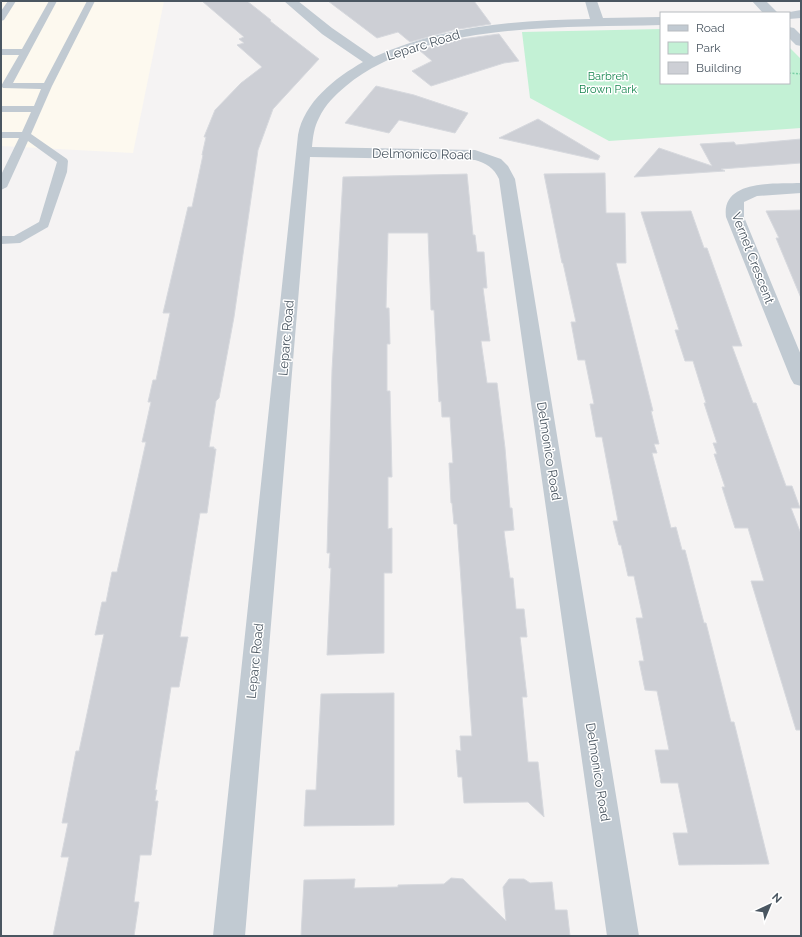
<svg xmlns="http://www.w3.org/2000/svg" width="802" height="937" viewBox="0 0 802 937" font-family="Raleway,sans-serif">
  <rect width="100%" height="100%" fill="#f5f3f3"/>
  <path fill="#fdf9ef" d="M1,1H164L133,153L1,146Z"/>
  <path fill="#c3f1d5" d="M661,29V83H789V47L801,59V128L609,141L530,98L522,32Z"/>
  <path fill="#cdcfd5" stroke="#d7d9de" d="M202,1H247L271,20L270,21L319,59L273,109L258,150L234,317L219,398L216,401L209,447H214V449H216L207,513H200L180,637H188L179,687H171L155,790H157L155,801H158L151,855H140L134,902H139L134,936H53L69,857H61L68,823H62L76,751H79L104,634L95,635L102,602H106L112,572H117L146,442H142L151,402H148L153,380H156L170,313H163L188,207H192L203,155H202L206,137H204L215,110L241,83L262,67L237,45L244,43L239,39L244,37Z
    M328,1H474L491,24L453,30L410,42L398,32L377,38Z
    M499,34L519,61L504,63L431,86L412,71L432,61L419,50L455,40Z
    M376,86L414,95L468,113L455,133L399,120L389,133L345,123Z
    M538,119L600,156L598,160L499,138Z
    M801,139V163L721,169L725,171L634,177L659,148L712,166L700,144L734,142L736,145Z
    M605,173L606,213H625L626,263H616L653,411H651L659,444H654L657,453H652L671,528L676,527L682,550H685L704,623H706L731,722H734L769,864L679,865L673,833H688L678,783H661L655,750H669L657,691L645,690L639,661H644L636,618H643L634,576H628L621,545H619L613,521H618L602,437H596L590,404H594L585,360H578L571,322H576L563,263H562L544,174Z
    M467,174L473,235H475L477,252H484L487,288H483L490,341H481L487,383H497L505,448L510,508H512L514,530L504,531L510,578H513L516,609H524L527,637H520L527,697H522L528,762H538L544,817L528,802L464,803L462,777H458L456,750L461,751L460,736H472L457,524H454L452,503H451L449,463H453L450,417H442L441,401L439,402L434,310H431L428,233H388L386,308H389L390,344H387V391H390L392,477H388V529L392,528V573H384V653L327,655L331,568H329L330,553H327L332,370L343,177Z
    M801,210V298L776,238H779L766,211Z
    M691,211L704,248H707L742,346H732L753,403H756L786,486H792L800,508H791L801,534V730H796L751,581H764L748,528H735L722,487H725L714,454H717L713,443H717L704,403H706L693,361H685L675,330H679L641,212Z
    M394,693V825L304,826L306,790H316L321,694Z
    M451,878L463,879L506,921L503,887L509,879H524L530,883L552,882L555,910H567L570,936H301L304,880L355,879L354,888L398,887V885L444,884Z"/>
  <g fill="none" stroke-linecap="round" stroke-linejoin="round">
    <path stroke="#7ad0a6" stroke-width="1.5" stroke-dasharray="2 1.5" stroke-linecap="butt" d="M789,73L801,74"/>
    <path fill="#c1cad2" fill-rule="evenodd" d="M8,1H16L4,20L1,21V11Z
      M49,1H57L13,83H44L87,1H95L52,86L31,134L67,159L68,161L67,172L48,227L20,243L1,244V236H14L39,222L57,162L28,141L7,187L1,190V175L19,138H1V132H22L31,112H1V106H34L41,89L3,88L1,86L19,55H1V49H22Z"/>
    <path fill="#c1cad2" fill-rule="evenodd" d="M284,1H298L332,28L374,57C442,26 517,20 590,19L585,1H597L603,18L661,17V25C564,28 425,21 346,86C335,95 325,105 319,118C314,127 313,137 312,147L475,150L501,159L508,166L515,179L639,936H607L499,179C494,168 486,163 475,160L310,157L245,936H213L298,135C304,102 335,78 363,62L322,34Z
      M752,1H766L778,13H763Z
      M801,10V18L789,19V13H784Z
      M789,27L794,28L801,35V46L796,45L789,38Z
      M801,183V193L757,196L744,202V217L801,355V386L794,384L791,379L726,217C721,179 776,184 801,183Z"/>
  </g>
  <g text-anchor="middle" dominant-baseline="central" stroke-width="3" stroke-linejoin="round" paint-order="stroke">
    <g font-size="11" fill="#17864f" stroke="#fff">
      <text x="608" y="76">Barbreh<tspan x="608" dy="13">Brown Park</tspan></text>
    </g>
    <g font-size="13" fill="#4a5661" stroke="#fff">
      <text transform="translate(423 45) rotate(-17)">Leparc Road</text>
      <text transform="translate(422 154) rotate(1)">Delmonico Road</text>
      <text transform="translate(753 258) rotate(69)">Vernet Crescent</text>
      <text transform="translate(286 338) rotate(-85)">Leparc Road</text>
      <text transform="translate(549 451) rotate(81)">Delmonico Road</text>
      <text transform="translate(255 661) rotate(-84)">Leparc Road</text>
      <text transform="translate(598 772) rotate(81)">Delmonico Road</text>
    </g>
  </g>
  <rect width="802" height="937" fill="none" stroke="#4a5661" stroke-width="4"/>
  <rect x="660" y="12" width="130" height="72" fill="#ffffff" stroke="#b7bbc0"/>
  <rect x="668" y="25" width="20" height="6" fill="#c1cad2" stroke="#b7bbc0"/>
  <text x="696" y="32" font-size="12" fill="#4a5661">Road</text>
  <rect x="668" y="42" width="20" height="12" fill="#c3f1d5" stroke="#b7bbc0"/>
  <text x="696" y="52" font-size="12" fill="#4a5661">Park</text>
  <rect x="668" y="62" width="20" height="12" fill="#cdcfd5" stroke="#b7bbc0"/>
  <text x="696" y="72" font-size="12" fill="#4a5661">Building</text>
  <g transform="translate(770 905) rotate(44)" stroke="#ffffff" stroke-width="3" paint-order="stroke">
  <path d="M0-3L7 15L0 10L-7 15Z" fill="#4a5661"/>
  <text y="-6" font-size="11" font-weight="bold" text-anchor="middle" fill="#4a5661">N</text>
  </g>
</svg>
